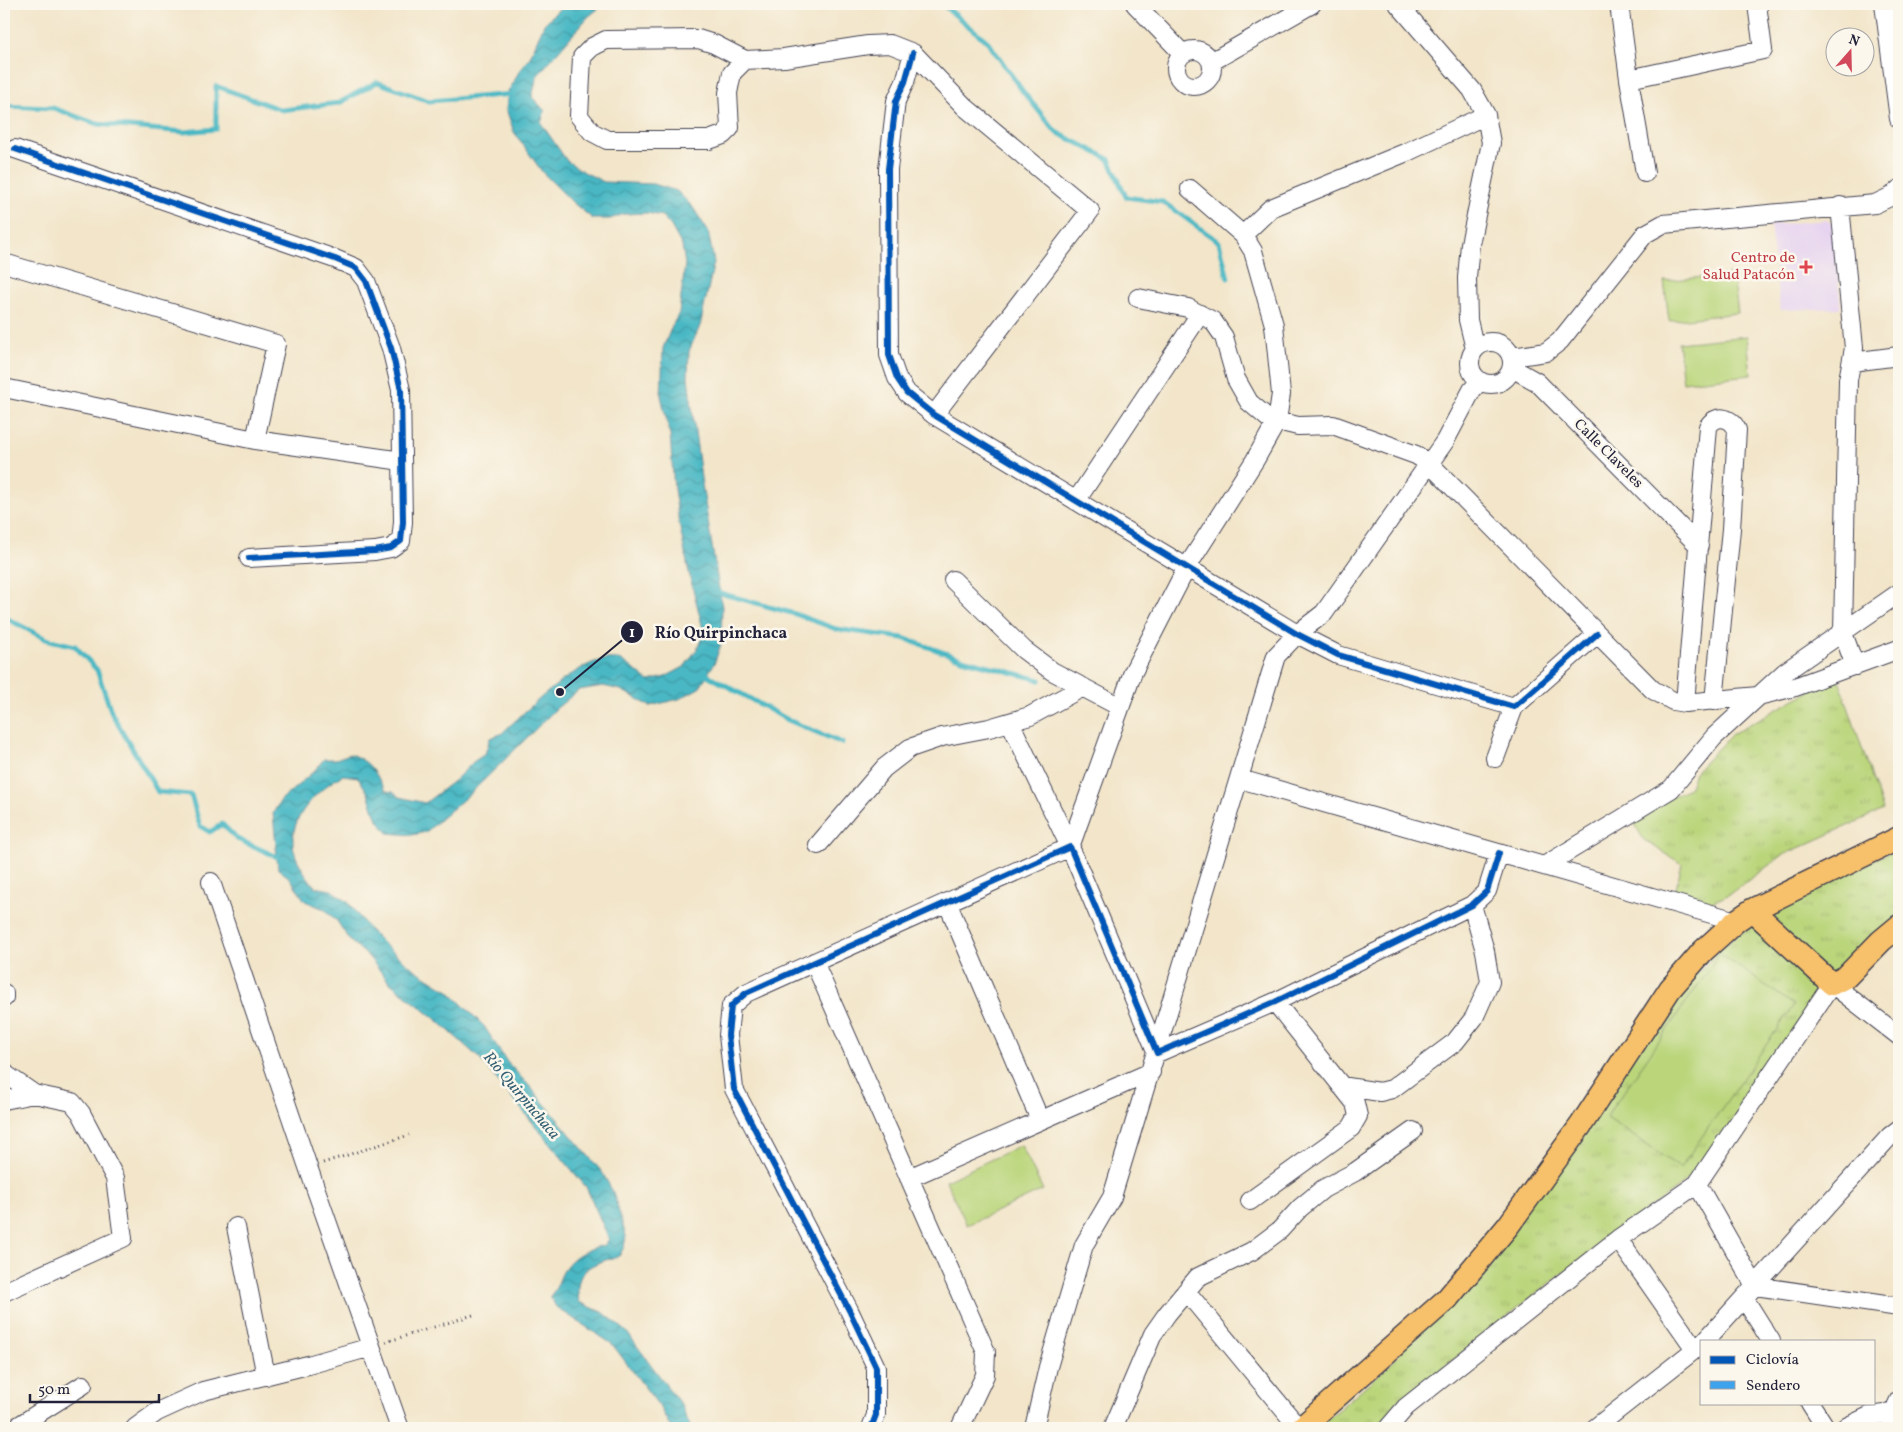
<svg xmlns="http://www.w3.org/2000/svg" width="1903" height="1432" viewBox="0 0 1903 1432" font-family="Vollkorn,serif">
  <defs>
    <pattern id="grass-tufts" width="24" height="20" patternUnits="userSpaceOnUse" patternTransform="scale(1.25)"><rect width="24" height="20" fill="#bad57a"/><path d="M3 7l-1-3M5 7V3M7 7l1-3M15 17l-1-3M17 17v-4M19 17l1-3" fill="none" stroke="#a0b76a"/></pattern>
    <pattern id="water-waves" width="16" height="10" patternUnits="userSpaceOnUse" patternTransform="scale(1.25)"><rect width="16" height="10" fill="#4ab8c4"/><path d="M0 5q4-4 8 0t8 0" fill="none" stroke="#3d95a0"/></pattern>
  </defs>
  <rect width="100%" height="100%" fill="#fbf7ec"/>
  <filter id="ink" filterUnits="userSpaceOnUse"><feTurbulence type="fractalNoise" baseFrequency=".02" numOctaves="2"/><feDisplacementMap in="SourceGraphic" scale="10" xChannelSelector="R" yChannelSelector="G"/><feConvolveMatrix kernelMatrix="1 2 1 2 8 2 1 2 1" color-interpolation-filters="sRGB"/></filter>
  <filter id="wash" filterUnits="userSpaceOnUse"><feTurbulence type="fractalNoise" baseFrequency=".0096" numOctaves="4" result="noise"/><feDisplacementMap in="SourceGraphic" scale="20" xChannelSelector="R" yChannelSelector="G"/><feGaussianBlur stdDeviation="1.12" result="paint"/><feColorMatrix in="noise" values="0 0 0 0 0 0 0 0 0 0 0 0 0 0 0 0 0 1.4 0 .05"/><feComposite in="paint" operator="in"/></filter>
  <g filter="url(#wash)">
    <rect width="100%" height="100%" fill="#f2e5c9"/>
    <path fill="#e6d3f0" d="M1827,220L1832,224L1841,308L1780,310L1770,225Z"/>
    <path fill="url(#grass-tufts)" stroke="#6e7c5a" d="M1838,677L1883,810L1783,855L1728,895L1710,903L1675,891L1682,864L1644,840L1632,820L1690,787L1695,772L1732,734L1795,699Z
      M1899,848V919L1832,976L1766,916L1819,886Z
      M1750,926L1768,931L1822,986L1704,1165C1676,1191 1644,1212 1613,1235C1533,1297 1450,1356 1378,1428H1317L1393,1362L1683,988L1730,940Z"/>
    <path fill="#bad57a" stroke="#6e7c5a" d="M1733,274L1738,313L1669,321L1664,281Z
      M1747,336L1751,375L1683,382L1678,343Z
      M1720,954L1794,1005L1680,1168L1606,1117Z
      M1021,1145L1043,1190L967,1225L946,1181Z"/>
    <path fill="url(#water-waves)" stroke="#366d80" d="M569,4H604L588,17L537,76L532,97L545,111L541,123L567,161L584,172L604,182L653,184L677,191L692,206L708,231L714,262L700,326L689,351L688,377L701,478L722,607L721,644L714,664L699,688L679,699L650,706L621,690L603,686L579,690L558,707L474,790L426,832L412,835L388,833L376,817L368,793L358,777L343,775C314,791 280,826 298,861C302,870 309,879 315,887L331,890L348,902L368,928L386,946L414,969L449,991L484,1026L507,1062L533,1090L602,1172L613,1192L626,1236L624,1247L619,1256C592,1264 573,1268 579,1302L604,1313L626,1331L681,1405L691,1428H671L659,1406L612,1344L556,1307L550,1296C558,1288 558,1281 563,1272C570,1256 589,1248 605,1245L609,1239L586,1187L479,1058L438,1021L390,983L367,955L350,941L337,921L324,909L305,901L290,878L278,869L273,813L281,800L314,771L324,759H336L350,754C373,763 374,772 386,791L393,792L399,797L425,803L455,780L473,762L485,754L490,738L501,734C525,712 581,655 614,659C629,661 637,674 649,681L665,677L684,667L697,649L704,633L689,573L679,523L674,489L670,435L661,396L663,348L672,326L679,313L685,264L682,246L671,226L662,216L647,213L624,214L610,219H593L572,202L543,173L514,132L506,109L508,92L521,68L530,57L544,24L559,9Z"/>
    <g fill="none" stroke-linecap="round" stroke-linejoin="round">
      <path stroke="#4ab8c4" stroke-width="5" d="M942,4L988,42L1024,93L1056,132L1109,159L1126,197L1163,202L1219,242L1228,278
        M4,106L53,108L97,124L184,132L216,129V86L282,110L339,103L377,82L429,101L514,94
        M713,591L795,614L836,629L903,638L962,659L1040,680
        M4,617L46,639L75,646L97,670L112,714L158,792L191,795L200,826L210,832L222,824L237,839L282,859
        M702,672L788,720L842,743"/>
    </g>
  </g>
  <g filter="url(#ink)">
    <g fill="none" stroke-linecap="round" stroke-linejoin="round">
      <g stroke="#413f50" stroke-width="20">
        <path id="minor" d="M1135,4L1183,54
          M1398,4L1472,90L1486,115L1491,143L1470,244L1467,278L1468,320L1475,349
          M1619,4L1629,79L1645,173
          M1884,4L1899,119
          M1176 68a18 18 0 1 1 36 0a18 18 0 1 1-36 0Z
          M913,53L905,82L896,101L888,169L889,355L897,378L907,393L934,415L1297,634L1338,655L1514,707L1597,634
          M745,60L732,73L728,93L730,128L723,135L709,140H607L592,132L579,116L582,57L592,47L606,40L698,39L714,44L745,60L784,58L868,45L890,44L913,53L965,107L1090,211L934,415
          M1211,62L1312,4
          M1629,79L1763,50L1757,4
          M15,149L335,259L356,268L366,281L391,348L401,390L403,522L401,541L391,548L375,551L249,558
          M1840,206L1854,348L1848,380L1843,633L1855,666
          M1243,235L1271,208L1407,152L1486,115
          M4,263L276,344L255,440
          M1138,298L1188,308L1213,321L1224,337L1236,379L1249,402L1269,419L1298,426L1333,425L1416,455L1430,464L1653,690L1673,701L1685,703L1758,696L1795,687L1899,649
          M1470 363a21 21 0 1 1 42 0a21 21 0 1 1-42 0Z
          M1512,357L1546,352L1560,341L1645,234L1663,224L1875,204L1892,196L1899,189
          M1852,362L1899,356
          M1512,368L1537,382L1699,546
          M4,388L255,440L402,461
          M1076,501L1200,314
          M953,580L1024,650L1052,671L1120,707
          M1685,703L1708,427C1715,414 1731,416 1737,430L1731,529L1714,701
          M1010,722L1070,847L1133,672L1187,567L1255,460L1277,421L1281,394L1274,325L1253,251L1243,235L1190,189
          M1495,758L1514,707
          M1240,779L1736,921
          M818,845L884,768L910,748L942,737L989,728L1030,716L1083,687
          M1544,866L1671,789L1714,737L1785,672L1899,593
          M211,882L308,1167L399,1426
          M947,902L1040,1120
          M814,962L986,1352L985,1375L960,1428
          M4,993V998
          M4,1071L5,1074L34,1094L72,1102L81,1113L115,1178L123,1238L4,1292
          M1341,1086L1380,1092L1392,1089L1455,1042L1474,1018L1490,982L1485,951L1472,905
          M4,1100L34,1094
          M909,1178L1151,1072
          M1697,1184L1755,1286L1899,1307
          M1250,1201L1351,1128L1358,1116L1355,1103L1275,1002
          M236,1227L266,1376
          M1618,1239L1695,1349
          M1186,1291L1299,1428
          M1744,1298L1771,1341
          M1705,1341L1890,1136L1899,1129
          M1810,1403L1826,1428
          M15,1428L83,1385
          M135,1428L157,1412L203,1391L308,1365L371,1347
          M871,1428L876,1415V1367L849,1310L734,1089L728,1035L731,1006L746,993L1070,847L1157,1053L1275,1002L1472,905L1487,891L1499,853
          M1034,1428L1048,1367L1084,1245L1112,1197L1276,656L1297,634L1324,613L1445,441L1472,390L1480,381
          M1113,1428L1153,1334L1167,1314L1198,1277L1252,1251L1280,1230L1300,1208L1323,1189L1355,1172L1413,1131
          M1388,1428L1406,1407L1618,1239L1697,1184L1832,984L1899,1036
          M1595,1428L1702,1344
          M1844,1428L1869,1416L1893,1413
          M1891,1428L1893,1413L1899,1400"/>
      </g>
      <g stroke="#413f50" stroke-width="25">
        <path id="major" d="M1752,910L1832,984L1846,977L1881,941L1899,926
          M1301,1428L1447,1299L1508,1226L1581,1125L1670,989L1703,951L1736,921L1752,910L1899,838"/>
      </g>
      <path stroke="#413f50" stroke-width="3" stroke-dasharray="1 4" stroke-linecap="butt" d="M323,1163L409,1135
        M386,1342L473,1315"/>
      <use href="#minor" stroke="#fff" stroke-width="18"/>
      <use href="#major" stroke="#f7c06b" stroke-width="22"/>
      <path stroke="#3ea2ec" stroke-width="5" stroke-dasharray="10 5" stroke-linecap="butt" d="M399,1426L402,1428"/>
      <g stroke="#fbf7ec" stroke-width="9">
        <path id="cycleway" d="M913,53L905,82L896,101L888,169L889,355L897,378L907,393L934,415L1297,634L1338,655L1514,707L1597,634
          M15,149L335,259L356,268L366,281L391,348L401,390L403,522L401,541L391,548L375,551L249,558
          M871,1428L876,1415V1367L849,1310L734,1089L728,1035L731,1006L746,993L1070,847L1157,1053L1275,1002L1472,905L1487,891L1499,853"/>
      </g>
      <use href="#cycleway" stroke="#0057b8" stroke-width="6"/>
    </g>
  </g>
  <path fill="#e0444e" stroke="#fbf7ec" stroke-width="2" d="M1803.5 259.5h5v5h5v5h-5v5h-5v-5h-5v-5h5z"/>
  <g text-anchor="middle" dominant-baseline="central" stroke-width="5" stroke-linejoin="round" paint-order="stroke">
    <g font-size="15" fill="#be3a42" stroke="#fbf7ec" text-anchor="end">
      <text x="1795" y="258">Centro de<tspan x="1795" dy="17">Salud Patacón</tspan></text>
    </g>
    <g font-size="15" fill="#22223b" stroke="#fbf7ec">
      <text transform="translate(1608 454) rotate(45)">Calle Claveles</text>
    </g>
    <g font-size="16" font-style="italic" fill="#325e72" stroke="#fbf7ec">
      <text transform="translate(521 1096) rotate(50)">Río Quirpinchaca</text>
    </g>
  </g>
  <path fill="none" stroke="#22223b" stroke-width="2" d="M560 692L632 632"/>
  <g fill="#22223b" stroke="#fbf7ec" stroke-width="2">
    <circle cx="560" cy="692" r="5"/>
    <circle cx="632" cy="632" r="12"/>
  </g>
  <g font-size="15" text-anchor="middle" font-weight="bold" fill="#fff">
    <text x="632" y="637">1</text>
  </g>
  <g font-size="16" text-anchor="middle" font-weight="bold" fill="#22223b" stroke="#fbf7ec" stroke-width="5" stroke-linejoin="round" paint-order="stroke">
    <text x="721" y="638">Río Quirpinchaca</text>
  </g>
  <rect width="1903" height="1432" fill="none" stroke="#fbf7ec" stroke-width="20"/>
  <rect x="1700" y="1340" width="175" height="65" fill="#fbf7ec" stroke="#a4a2a5"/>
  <rect x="1710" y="1356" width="25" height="8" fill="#0057b8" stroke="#a4a2a5"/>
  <text x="1746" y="1364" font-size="15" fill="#22223b">Ciclovía</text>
  <rect x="1710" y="1381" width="25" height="8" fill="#3ea2ec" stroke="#a4a2a5"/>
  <text x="1746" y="1390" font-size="15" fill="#22223b">Sendero</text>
  <g transform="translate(1850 52) rotate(20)"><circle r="24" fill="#fbf7ec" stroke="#a4a2a5"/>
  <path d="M0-4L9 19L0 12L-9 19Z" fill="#d1495b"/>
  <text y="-8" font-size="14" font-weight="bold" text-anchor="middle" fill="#22223b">N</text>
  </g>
  <path d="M30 1394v8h129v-8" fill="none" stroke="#22223b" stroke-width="2.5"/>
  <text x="38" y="1394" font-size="15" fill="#22223b" stroke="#fbf7ec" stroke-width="4" paint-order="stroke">50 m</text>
</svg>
